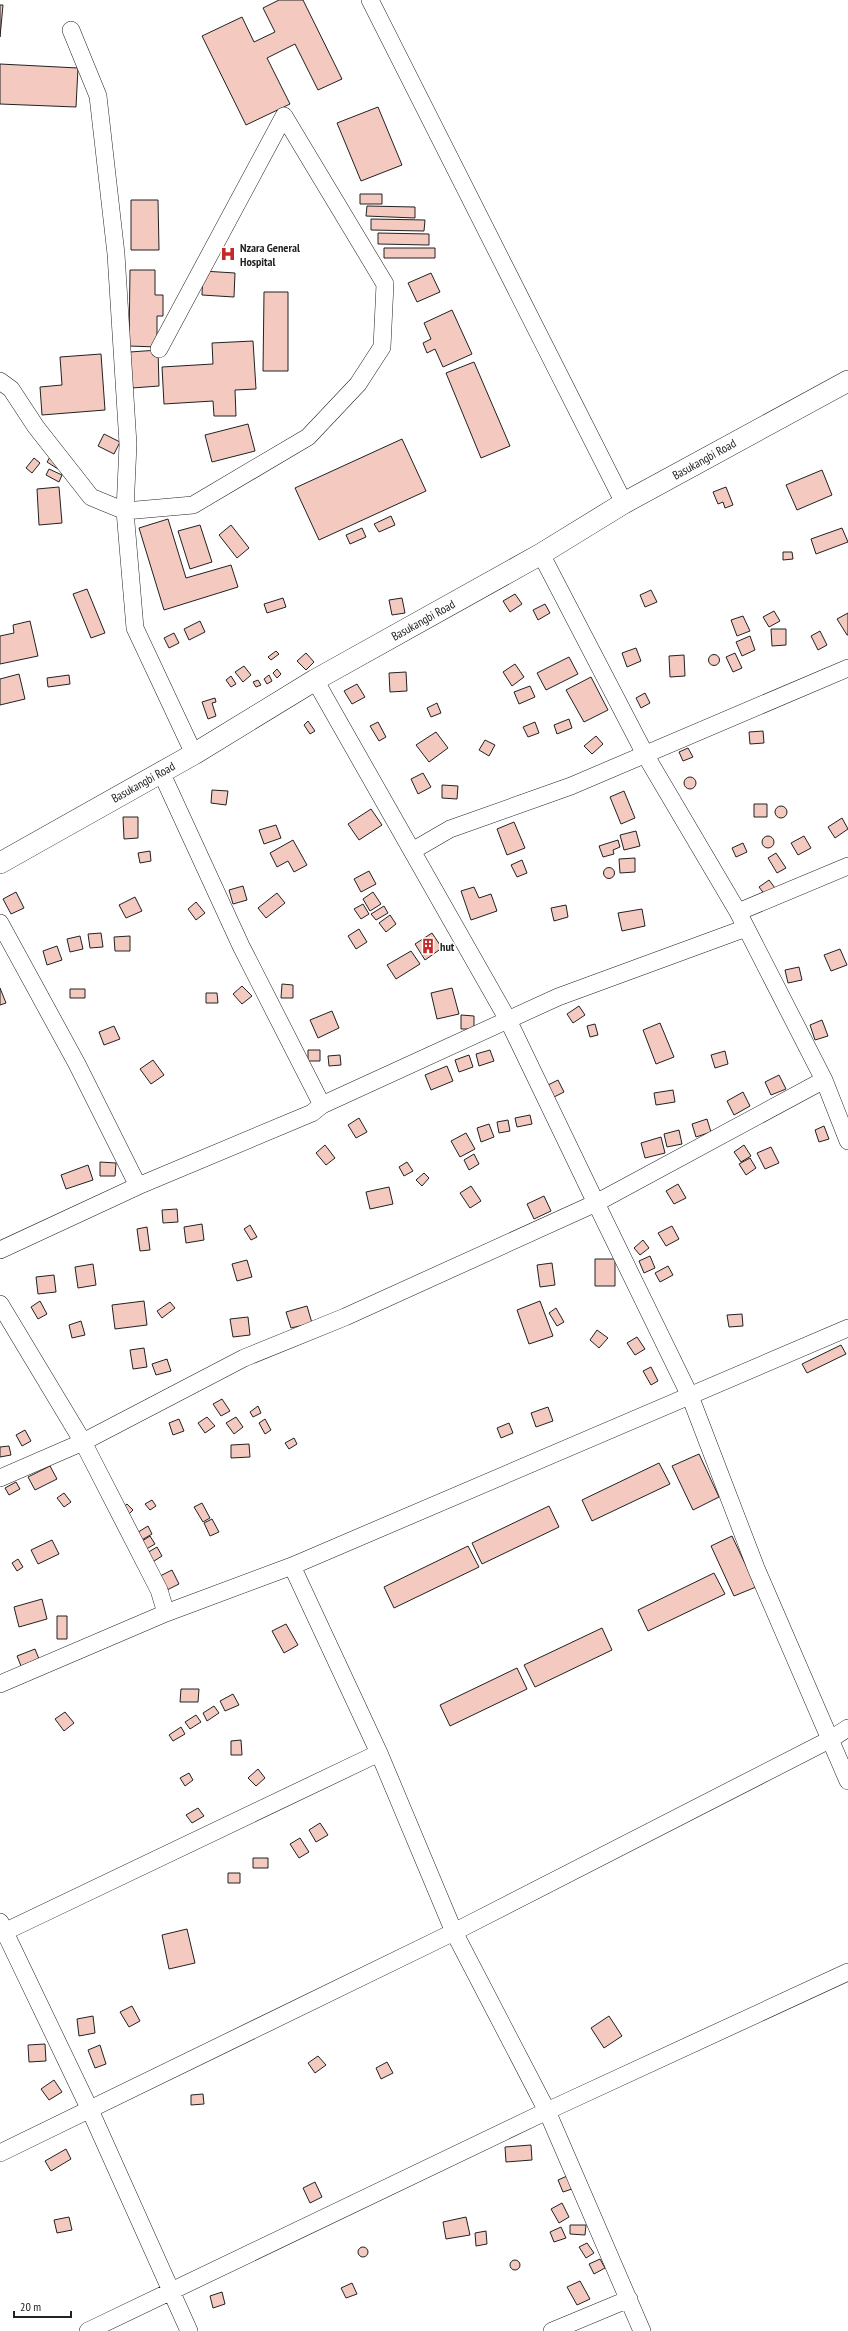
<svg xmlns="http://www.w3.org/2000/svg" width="848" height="2331" viewBox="0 0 848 2331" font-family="'PT Sans Narrow',sans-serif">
  <rect width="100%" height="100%" fill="#fff"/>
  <path fill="#f3c9c0" stroke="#222" d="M279,0H303L342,79L318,90L295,44L267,58L290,104L246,125L202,36L242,17L254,42L275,32L263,8Z
    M0,5H3L0,37Z
    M0,64L78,68L76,107L0,104Z
    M378,107L402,165L361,181L337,123Z
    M360,194H382V204H360Z
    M131,200H158L159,250H131Z
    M367,206L415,207V218L366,216Z
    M371,219L425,220L424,231L371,230Z
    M378,233L429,234V245L378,244Z
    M384,248H435V258H384Z
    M130,270H155V295H163V316H157V347L129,346Z
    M203,271L235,273L234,297L202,295Z
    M431,273L440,292L417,302L408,283Z
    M264,292H288V371H263Z
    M452,310L472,354L443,367L435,349L427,353L423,343L431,339L424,323Z
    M253,341L256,389L235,390L236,416H214L213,401L164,404L162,367L213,364L212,343Z
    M158,350L159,386L132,388L130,352Z
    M101,354L105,410L42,415L40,387L62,385L60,357Z
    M474,362L510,446L481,458L446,373Z
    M248,424L255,451L212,462L205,435Z
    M104,434L120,442L114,454L98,446Z
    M402,439L426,491L319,540L295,488Z
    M50,457L62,465L58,469L47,462Z
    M34,458L40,463L32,473L26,468Z
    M49,469L62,475L59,482L46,475Z
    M822,470L832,495L797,510L786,485Z
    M59,487L62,523L39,525L37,489Z
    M726,487L733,505L725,508L723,502L718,504L713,492Z
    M391,516L395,525L379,532L374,524Z
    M168,519L186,578L231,565L238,587L164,610L139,528Z
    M200,525L212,562L190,569L178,531Z
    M231,525L249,548L237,558L219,535Z
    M362,528L366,537L350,544L346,535Z
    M842,528L848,542L816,554L811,539Z
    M783,552H792L793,559L783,560Z
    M87,589L105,633L91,638L73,594Z
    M651,590L657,602L645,607L640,595Z
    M515,594L522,604L510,612L503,601Z
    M283,598L286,607L267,613L264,604Z
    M402,598L405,613L392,615L389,600Z
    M545,604L550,613L538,620L533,610Z
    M774,611L780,621L769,627L763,617Z
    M848,613V635H847L837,619Z
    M743,616L750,631L737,636L731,620Z
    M30,621L38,656L0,664V636L14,633L13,625Z
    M200,621L205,632L189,640L184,629Z
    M771,629H786V645L772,646Z
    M820,631L827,645L818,650L811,636Z
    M174,633L179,643L169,648L164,638Z
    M750,636L755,650L742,656L736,642Z
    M636,648L641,661L627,667L622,653Z
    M276,651L279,654L271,660L268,657Z
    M306,653L314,662L306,670L297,661Z
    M735,653L742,668L733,672L726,657Z
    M708.5 660a5.5 5.5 0 1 1 11 0a5.5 5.5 0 1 1-11 0Z
    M684,655L685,676L670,677L669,656Z
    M569,657L578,674L546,690L537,673Z
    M515,664L524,677L512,686L503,672Z
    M244,666L251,675L243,682L235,672Z
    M277,669L281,674L277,678L273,673Z
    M406,672L407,691L390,692L389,673Z
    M19,674L25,699L0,705V679Z
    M69,675L70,684L48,687L47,678Z
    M269,675L272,681L267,684L264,679Z
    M231,676L236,684L231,687L226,680Z
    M591,677L608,710L584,722L566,690Z
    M258,680L261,685L256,687L253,682Z
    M357,684L365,697L352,704L344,691Z
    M530,686L535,697L519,704L514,692Z
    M645,693L650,703L641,708L636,698Z
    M215,698L216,702L212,703L216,716L208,719L202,702Z
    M437,703L441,713L431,717L427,708Z
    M569,719L572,728L557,734L554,725Z
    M308,721L315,731L310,734L304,725Z
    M378,722L386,737L379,741L370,726Z
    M535,722L539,733L528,737L523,727Z
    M763,731L764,743L750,744L749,732Z
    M436,732L448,748L429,762L416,745Z
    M596,736L603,744L592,754L584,746Z
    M485,740L495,745L489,756L479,750Z
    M688,748L693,757L683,761L679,752Z
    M423,773L431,787L418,794L411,779Z
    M684 783a6 6 0 1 1 12 0a6 6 0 1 1-12 0Z
    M442,785L458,786L457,799L442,798Z
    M212,790L228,791L226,805L211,803Z
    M624,791L635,818L621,824L610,797Z
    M754,804H767V817H754Z
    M775 812a6 6 0 1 1 12 0a6 6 0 1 1-12 0Z
    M371,809L382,825L359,840L348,824Z
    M123,817H138V838L124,839Z
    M842,818L848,829L835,838L828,827Z
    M514,822L525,848L507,855L497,829Z
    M276,825L281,838L264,844L259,830Z
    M636,831L640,846L624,850L620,835Z
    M762 842a6 6 0 1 1 12 0a6 6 0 1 1-12 0Z
    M804,836L811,848L798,855L791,843Z
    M293,840L307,865L294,872L288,861L277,867L270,853Z
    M618,840L620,847L613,850L614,854L603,857L599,846Z
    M743,843L747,852L736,857L732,848Z
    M150,851L151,861L140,863L138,853Z
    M776,853L786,868L777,873L768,858Z
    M635,858V872L620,873L619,859Z
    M522,860L527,873L517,877L511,865Z
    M603.5 873a5.5 5.5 0 1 1 11 0a5.5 5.5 0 1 1-11 0Z
    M369,871L376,884L361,892L354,879Z
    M769,880L775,888L765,895L759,887Z
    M243,886L247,900L233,904L229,890Z
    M474,887L479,898L491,894L497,911L471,920L461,891Z
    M16,892L24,908L11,914L3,899Z
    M373,892L381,904L370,911L363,899Z
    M277,893L285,903L266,918L258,908Z
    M135,897L142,911L126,918L119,905Z
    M196,902L205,913L196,920L188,909Z
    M363,904L369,914L361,919L354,909Z
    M566,905L568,917L554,921L551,908Z
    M384,906L388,913L376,920L371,914Z
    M642,909L645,926L622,931L618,913Z
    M390,915L396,924L386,932L379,923Z
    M359,929L367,942L356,949L348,936Z
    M101,933L103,947L90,948L88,934Z
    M432,933L442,948L425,960L415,944Z
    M80,936L83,949L70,952L67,939Z
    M130,936V951H115L114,937Z
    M57,946L62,960L47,965L43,951Z
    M840,949L847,965L831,971L824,955Z
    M411,951L420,964L396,979L387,965Z
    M799,967L802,980L788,983L785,970Z
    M282,984L293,985V998H281Z
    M242,986L252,996L242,1004L233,994Z
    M0,988L6,1003L0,1005Z
    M452,988L459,1014L437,1019L431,993Z
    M70,989H85V998H70Z
    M206,993H217L218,1003H206Z
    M579,1006L585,1015L573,1023L567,1014Z
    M332,1011L339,1028L318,1038L310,1020Z
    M461,1015L474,1016V1029H461Z
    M822,1020L828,1036L815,1040L810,1025Z
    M660,1023L674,1057L656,1064L643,1030Z
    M595,1024L598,1035L590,1037L587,1026Z
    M114,1026L120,1039L104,1045L99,1032Z
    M308,1050H320V1061H308Z
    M490,1050L494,1061L479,1066L476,1054Z
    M725,1051L728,1064L715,1068L711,1055Z
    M340,1055L341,1065L329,1066L328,1056Z
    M469,1055L473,1067L459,1072L455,1060Z
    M153,1060L164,1075L151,1084L140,1069Z
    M447,1066L453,1081L431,1090L425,1075Z
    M779,1075L786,1089L771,1095L765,1082Z
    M558,1080L564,1092L554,1097L548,1085Z
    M673,1090L675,1102L656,1105L654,1093Z
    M743,1092L750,1106L734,1115L727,1101Z
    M530,1115L532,1124L517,1127L515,1118Z
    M359,1118L367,1132L356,1138L348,1125Z
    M707,1119L711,1132L696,1137L692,1124Z
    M508,1120L510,1131L499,1133L497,1122Z
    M489,1124L494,1137L481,1142L477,1128Z
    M824,1126L829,1139L819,1142L815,1130Z
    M679,1130L682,1144L667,1147L664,1134Z
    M466,1133L475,1149L460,1157L451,1141Z
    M661,1137L665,1153L645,1158L641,1143Z
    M325,1145L335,1158L326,1165L316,1153Z
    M744,1145L751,1156L741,1162L734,1152Z
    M771,1147L779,1163L765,1169L757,1153Z
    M474,1154L479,1164L469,1170L464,1160Z
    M750,1158L756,1168L746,1175L739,1164Z
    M100,1162L116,1163L115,1176H100Z
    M407,1162L413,1171L404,1176L399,1167Z
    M88,1165L93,1180L66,1189L61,1175Z
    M424,1173L429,1178L422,1186L416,1180Z
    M678,1184L686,1198L674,1204L666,1191Z
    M471,1186L481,1201L470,1208L460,1193Z
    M389,1187L393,1204L370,1209L366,1192Z
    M544,1196L551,1211L534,1219L527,1204Z
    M177,1209L178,1222L163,1223L162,1210Z
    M202,1224L204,1240L186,1243L184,1227Z
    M250,1225L257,1237L251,1240L244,1229Z
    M672,1226L679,1239L666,1246L658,1233Z
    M147,1227L150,1250L140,1251L137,1229Z
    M643,1240L649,1248L640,1255L634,1248Z
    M650,1256L655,1268L644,1273L639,1261Z
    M595,1259H615V1286H595Z
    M247,1260L252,1277L237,1281L232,1264Z
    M552,1263L555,1285L540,1287L537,1265Z
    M93,1264L96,1285L78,1288L75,1267Z
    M668,1266L673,1275L660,1282L655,1273Z
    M54,1275L56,1292L38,1294L36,1277Z
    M40,1301L47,1314L38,1319L31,1307Z
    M144,1301L147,1325L115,1329L112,1305Z
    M540,1301L553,1336L529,1344L517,1310Z
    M170,1302L175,1308L162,1318L157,1311Z
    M307,1306L312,1323L291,1328L286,1312Z
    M556,1308L564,1322L557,1326L549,1313Z
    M742,1314L743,1326L729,1327L727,1315Z
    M248,1317L250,1335L233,1337L230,1319Z
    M81,1321L85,1335L72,1338L69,1325Z
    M597,1330L608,1338L599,1348L590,1340Z
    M637,1337L645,1349L635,1355L627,1343Z
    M841,1345L846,1354L807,1373L802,1364Z
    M144,1348L147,1367L133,1369L130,1350Z
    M167,1359L171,1371L156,1375L152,1364Z
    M651,1367L658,1381L651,1385L643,1371Z
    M222,1399L230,1411L221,1416L213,1404Z
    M258,1406L261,1413L253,1417L250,1412Z
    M548,1407L553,1421L536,1427L531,1413Z
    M207,1417L215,1426L205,1433L198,1423Z
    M236,1417L243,1427L234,1434L226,1423Z
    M179,1419L184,1431L173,1435L169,1423Z
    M265,1419L271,1430L265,1434L259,1423Z
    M509,1423L513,1433L501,1438L497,1428Z
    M25,1430L31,1441L22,1446L16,1435Z
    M294,1438L297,1444L289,1449L285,1443Z
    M249,1444L250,1457L231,1458V1445Z
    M9,1446L11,1455L0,1457V1447Z
    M699,1454L719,1497L693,1510L672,1466Z
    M659,1463L670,1484L592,1521L582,1500Z
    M50,1466L57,1479L35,1490L28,1477Z
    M16,1482L20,1489L9,1495L5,1488Z
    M64,1493L71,1502L64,1507L57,1498Z
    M152,1500L156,1506L150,1510L145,1504Z
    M202,1503L210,1518L203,1522L194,1507Z
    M127,1504L133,1510L128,1515L122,1508Z
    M549,1506L559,1527L482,1564L472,1543Z
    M212,1519L219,1532L210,1536L204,1523Z
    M148,1526L152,1534L140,1541L135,1534Z
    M150,1536L155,1544L143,1551L139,1543Z
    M732,1536L756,1587L734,1596L711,1546Z
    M52,1540L59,1554L38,1564L31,1550Z
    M468,1546L479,1567L394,1608L384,1587Z
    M157,1547L162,1556L151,1563L145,1554Z
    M18,1559L23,1567L17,1571L12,1563Z
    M172,1570L179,1584L167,1590L160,1576Z
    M714,1573L725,1594L648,1631L638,1610Z
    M42,1599L47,1619L19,1627L14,1607Z
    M57,1616H67V1639H57Z
    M286,1624L298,1645L284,1653L272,1631Z
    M602,1628L612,1650L535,1687L524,1665Z
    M35,1649L39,1659L21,1666L17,1656Z
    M517,1668L527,1689L450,1726L440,1705Z
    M181,1689H199L198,1702H180Z
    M233,1694L239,1705L225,1711L220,1701Z
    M214,1706L219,1713L207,1721L203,1713Z
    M65,1712L74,1723L64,1731L55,1719Z
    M196,1715L201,1722L190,1729L185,1722Z
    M181,1727L185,1734L173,1741L169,1735Z
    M241,1740L242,1755H231V1741Z
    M258,1769L265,1778L256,1786L248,1778Z
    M189,1773L193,1780L185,1786L180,1778Z
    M198,1808L204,1816L192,1823L186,1815Z
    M320,1823L328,1835L316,1842L309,1830Z
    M300,1838L309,1852L299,1858L290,1844Z
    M253,1858H268V1868H253Z
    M228,1873H240V1883H228Z
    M187,1929L195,1963L169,1969L162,1935Z
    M132,2006L140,2021L129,2027L120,2012Z
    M93,2016L95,2033L79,2036L77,2019Z
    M609,2016L622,2036L604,2048L591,2028Z
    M45,2044L46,2061L29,2062L28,2045Z
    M100,2045L106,2064L95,2068L88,2050Z
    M318,2056L326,2065L315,2073L308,2063Z
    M387,2062L393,2073L381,2079L376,2068Z
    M54,2080L62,2092L49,2100L41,2089Z
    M203,2094L204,2104L191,2105V2095Z
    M531,2145L532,2160L506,2162L505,2147Z
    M66,2149L71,2159L51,2171L45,2161Z
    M567,2176L572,2189L563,2192L558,2180Z
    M315,2182L322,2197L310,2203L303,2188Z
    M562,2203L569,2217L559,2223L551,2209Z
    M69,2217L72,2230L57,2233L54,2220Z
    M466,2217L470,2235L446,2239L443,2222Z
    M570,2225H586L585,2235L570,2234Z
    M561,2227L566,2238L554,2242L550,2232Z
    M486,2231L487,2244L476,2246L475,2233Z
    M587,2243L594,2253L586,2258L579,2247Z
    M358 2252a5 5 0 1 1 10 0a5 5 0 1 1-10 0Z
    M600,2259L605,2268L594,2274L589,2264Z
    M510 2265a5 5 0 1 1 10 0a5 5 0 1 1-10 0Z
    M580,2281L590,2299L577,2305L567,2287Z
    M352,2283L357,2294L346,2298L341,2288Z
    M222,2292L225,2304L213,2308L210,2296Z"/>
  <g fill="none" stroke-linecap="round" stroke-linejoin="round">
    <g stroke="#222" stroke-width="18">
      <path id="minor" d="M370,0L624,503
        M71,30L98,96L116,254L128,444L125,511L135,628L194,754
        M159,349L284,116
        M0,381L11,389L36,427L91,497L125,511L193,505L308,437L358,384L382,347L385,284L284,116
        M541,554L646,756L738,912L824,1080L848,1141
        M315,680L508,1020L596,1203L690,1396L756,1568L848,1781
        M161,772L241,946L322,1105
        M412,851L450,829L571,786L848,668
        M738,912L848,866
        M0,923L77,1064L138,1186
        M0,1250L138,1186L312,1113L322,1105L558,997L746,928
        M0,1304L83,1442L159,1590L166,1613
        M0,1478L83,1442L244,1358L345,1317L596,1203L824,1080
        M292,1566L379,1753L454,1932L547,2111L642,2331
        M0,1684L166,1613L292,1566L848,1328
        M0,1922L90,2110L189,2331
        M0,1934L379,1753
        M0,2153L454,1932L831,1739L848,1728
        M88,2331L547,2111L848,1972
        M552,2331L629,2299"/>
    </g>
    <g stroke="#222" stroke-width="22">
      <path id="tertiary" d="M0,863L194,754L315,680L541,554L624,503L848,381"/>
    </g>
    <use href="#minor" stroke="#fff" stroke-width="17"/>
    <use href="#tertiary" stroke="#fff" stroke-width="21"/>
  </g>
  <defs>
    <g id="hospital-bare" transform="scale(1.2)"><path d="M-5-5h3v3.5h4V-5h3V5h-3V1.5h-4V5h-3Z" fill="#c62828" stroke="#fff" stroke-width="2.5" paint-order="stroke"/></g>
    <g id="building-bare" transform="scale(1.2)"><path d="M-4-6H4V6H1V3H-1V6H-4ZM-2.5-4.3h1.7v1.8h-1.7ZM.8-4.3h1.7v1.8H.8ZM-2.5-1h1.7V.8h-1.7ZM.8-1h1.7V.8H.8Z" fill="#c62828" stroke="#fff" stroke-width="2.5" paint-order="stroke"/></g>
  </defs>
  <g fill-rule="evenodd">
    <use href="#hospital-bare" x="228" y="254"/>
    <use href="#building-bare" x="428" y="946"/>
  </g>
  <g text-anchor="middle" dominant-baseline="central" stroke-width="3" stroke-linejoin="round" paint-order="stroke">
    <g font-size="12" font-weight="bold" fill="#222" stroke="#fff" text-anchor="start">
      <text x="240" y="247">Nzara General<tspan x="240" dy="14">Hospital</tspan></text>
      <text x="440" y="946">hut</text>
    </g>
    <g font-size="12" fill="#222" stroke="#fff">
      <text transform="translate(704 459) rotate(-29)">Basukangbi Road</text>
      <text transform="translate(423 620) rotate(-29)">Basukangbi Road</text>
      <text transform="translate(143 782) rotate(-29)">Basukangbi Road</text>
    </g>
  </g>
  <path d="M14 2311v6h57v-6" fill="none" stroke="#222222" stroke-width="2"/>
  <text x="20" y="2311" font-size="12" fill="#222222" stroke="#ffffff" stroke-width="3" paint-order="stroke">20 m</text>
</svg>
